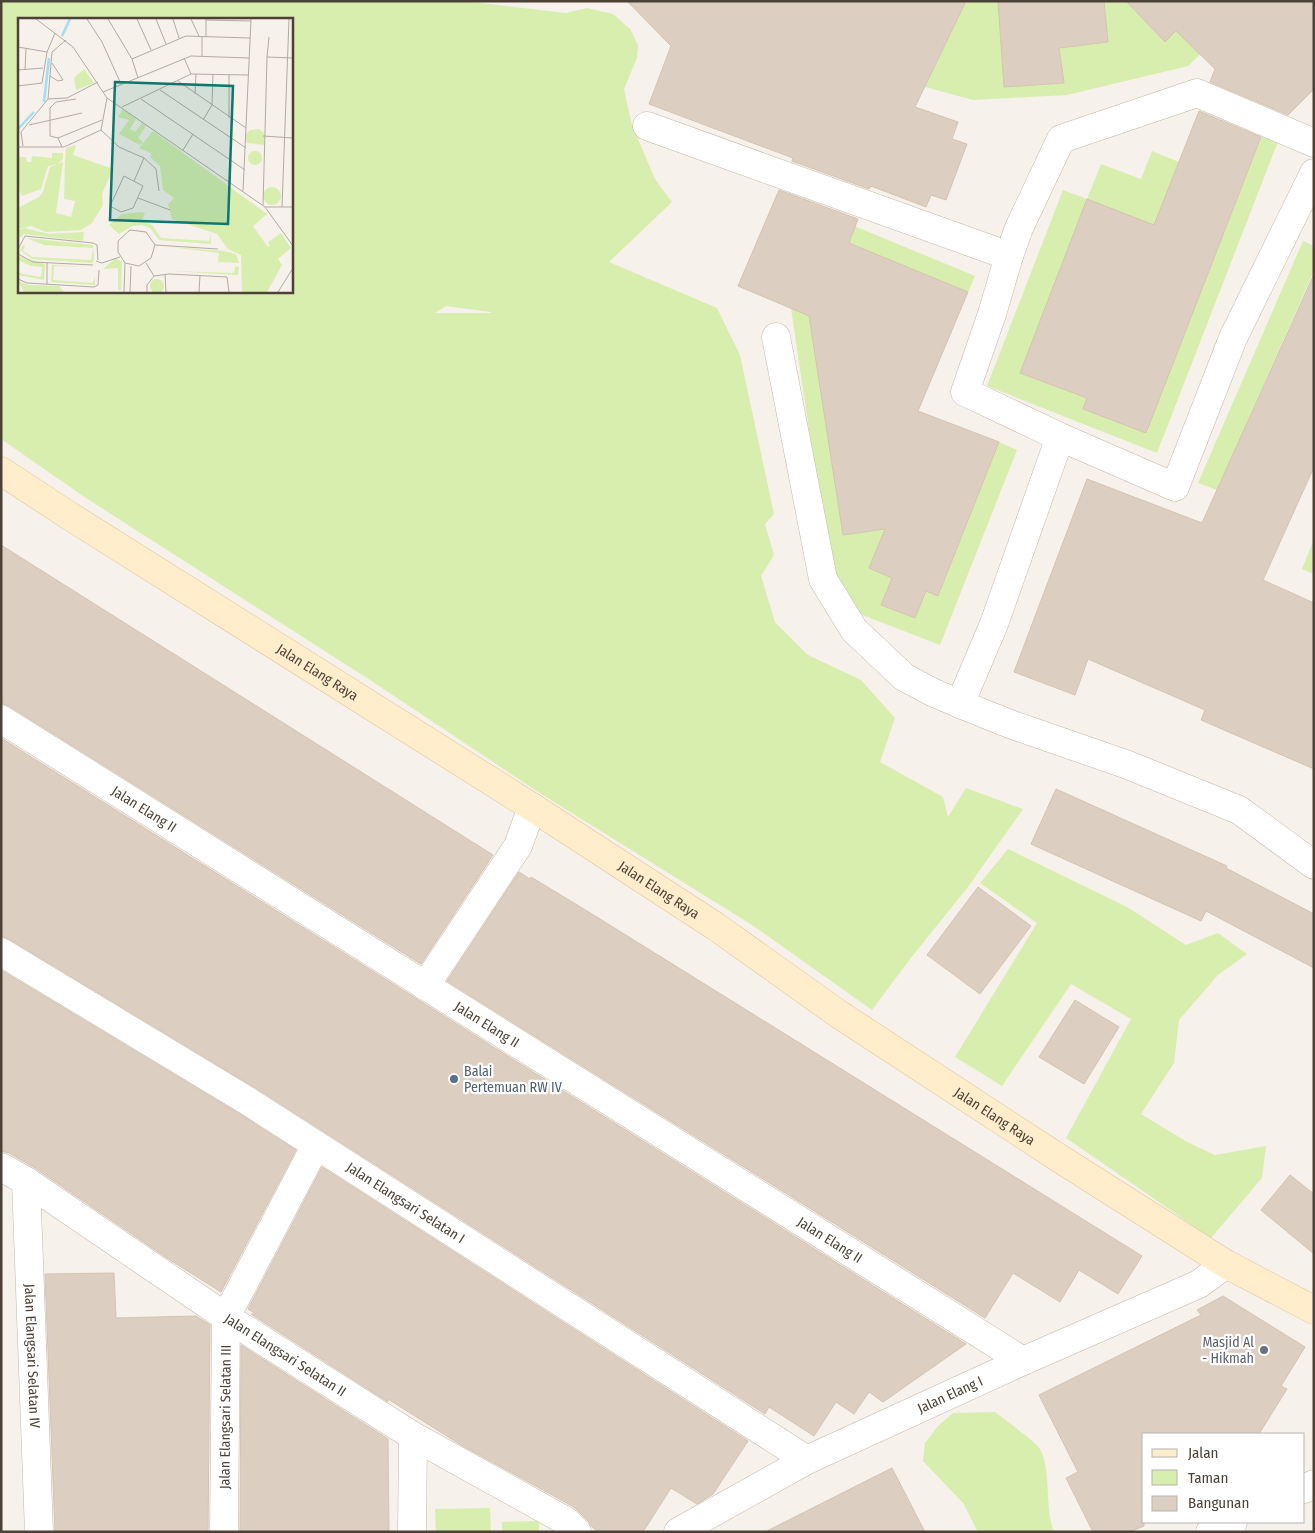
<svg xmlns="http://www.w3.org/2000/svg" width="1315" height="1533" viewBox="0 0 1315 1533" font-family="'Fira Sans Condensed',sans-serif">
  <rect width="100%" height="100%" fill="#f6f1ea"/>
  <path fill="#d8eeaf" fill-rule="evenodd" d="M1,1H463L566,13L587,8L613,14L630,29L638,45L637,58L624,89L632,125L655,179L672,202L609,262L717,308L740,355L774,514L765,524L774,555L761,576L775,622L808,655L861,680L895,718L880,762L943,797L948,817L966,788L1023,809L968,887L910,959L872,1010L752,925L538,792L370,680L86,498L1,439ZM19,19H291V291H19ZM446,306L491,312V313H435Z
    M959,1H998L1004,87L1064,83L1059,48L1108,42L1104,1H1142L1134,9L1165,42L1179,29L1255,1L1188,66L1067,95L973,100L925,87L964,4Z
    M1263,133L1279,139L1157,453L987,386L1063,190L1087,199L1101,164L1141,179L1152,151L1179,162L1154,226L1020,373L1087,398L1146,433Z
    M777,194L975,276L968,292L918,272L816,357L843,535L885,529L869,568L892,578L881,605L915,618L926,591L939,595L999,442L1017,450L940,645L852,611L830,572L791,308L770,211Z
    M1303,241L1314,246V271L1217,490L1198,483Z
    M1314,539V574L1302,569Z
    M1008,849L1127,907L1186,945L1218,933L1247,954L1218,975L1179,1020L1174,1063L1141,1114L1189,1143L1215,1155L1266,1146L1262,1178L1211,1238L1066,1138L1131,1019L1071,984L1002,1086L955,1057L1037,923L980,883Z
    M995,1412C1004,1419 1036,1442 1040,1449C1052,1471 1044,1506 1054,1532H978L963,1503L923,1461L925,1443L938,1426L953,1413Z
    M490,1508L491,1532H436L435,1509Z
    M539,1521V1532H502V1522Z"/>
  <path fill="#dccfc1" stroke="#d5c3b0" d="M627,1H966L915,107L958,122L952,139L967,144L946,200L931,195L926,207L871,186L869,189L792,161L793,158L649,104L671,46Z
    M998,1H1104L1108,42L1059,48L1064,83L1004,87Z
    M1126,1H1314V89L1288,115L1210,82L1215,69L1176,31L1165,42Z
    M1199,111L1261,137L1146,433L1083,409L1087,398L1020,373L1087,199L1154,225Z
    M779,190L858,219L849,243L968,292L918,411L999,442L938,596L926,591L915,618L881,605L892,578L869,568L885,529L843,535L809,316L738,286Z
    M1314,274V467L1263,580L1314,603V769L1201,720L1205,710L1088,659L1075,695L1014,672L1087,479L1202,523Z
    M1,545L493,855L421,964L9,706L1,703Z
    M1,738L417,999L966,1344L883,1402L869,1392L854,1414L836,1402L814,1436L769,1407L765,1414L254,1087L9,939L1,936Z
    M1056,789L1227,866L1226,868L1314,914V968L1206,911L1201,921L1031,844Z
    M519,872L530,879L531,877L592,914L1142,1256L1118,1294L1079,1270L1060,1302L1013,1273L985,1318L447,981Z
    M978,887L1031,926L980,994L927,955Z
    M1,970L238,1113L296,1150L221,1292L167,1258L35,1168L9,1153L1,1151Z
    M1075,1000L1119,1027L1084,1084L1039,1057Z
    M322,1167L748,1441L713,1494L697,1504L671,1488L643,1532H599L592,1527L588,1521L574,1507L461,1445L388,1399V1402L251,1314H256L248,1309Z
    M1290,1175L1314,1194V1254L1261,1210Z
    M114,1273L116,1318L196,1316L210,1325L208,1532H55L45,1274Z
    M1223,1296L1305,1347L1281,1386L1287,1389L1259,1434H1144V1526L1129,1532H1093L1066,1478L1078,1472L1039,1395L1201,1315L1197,1310Z
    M241,1345L388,1439L389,1532H240Z
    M892,1468L925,1532H765L874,1477Z"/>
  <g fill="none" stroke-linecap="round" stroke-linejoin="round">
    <g stroke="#c3b8ab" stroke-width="29">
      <g id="minor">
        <path d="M647,126L1009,256"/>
        <path d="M1314,143L1197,93L1061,139L1019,228L1009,256L992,314L965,392L1060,437L1175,487L1233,338L1314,173"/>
        <path d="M776,337L823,579L854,630L904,677L932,692L960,704"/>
        <path d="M1060,437L994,624L960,704L1010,724L1128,765L1239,810L1314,865"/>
        <path id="s1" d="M1,719L1023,1361"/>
        <path id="s2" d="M1,952L246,1100L807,1460"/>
        <path d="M425,986L518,846L532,807"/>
        <path id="s3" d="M1,1167L26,1181L226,1317L413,1436L566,1521L577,1532"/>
        <path id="s4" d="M26,1181L39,1532"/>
        <path d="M1304,1489L1314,1484"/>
        <path id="s5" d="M224,1532L226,1317L316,1145"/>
        <path d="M412,1532L413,1436"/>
        <path id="s6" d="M678,1532L807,1460L1023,1361L1199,1284L1226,1264"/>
        <path d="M1210,1532L1233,1522"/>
      </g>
    </g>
    <g stroke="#ddc498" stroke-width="29">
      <g id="secondary">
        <path id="s7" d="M1,471L68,515L532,807L715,926L840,1015L1062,1160L1226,1264L1314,1310"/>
      </g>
    </g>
    <use href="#minor" stroke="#fff" stroke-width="28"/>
    <use href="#secondary" stroke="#ffedcb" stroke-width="28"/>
  </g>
  <circle fill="#5c6f8a" stroke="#fff" stroke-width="2" cx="454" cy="1079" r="5"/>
  <circle fill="#6b7280" stroke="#fff" stroke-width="2" cx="1264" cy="1350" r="5"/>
  <g text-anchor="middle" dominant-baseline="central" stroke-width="4.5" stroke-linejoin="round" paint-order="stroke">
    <g font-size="14" fill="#4b4137" stroke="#fff">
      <text stroke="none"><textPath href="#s7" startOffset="375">Jalan Elang Raya</textPath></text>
      <text stroke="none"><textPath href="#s1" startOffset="169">Jalan Elang II</textPath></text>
      <text stroke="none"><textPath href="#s7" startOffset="780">Jalan Elang Raya</textPath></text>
      <text stroke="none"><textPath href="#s1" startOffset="574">Jalan Elang II</textPath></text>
      <text stroke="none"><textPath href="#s7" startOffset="1185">Jalan Elang Raya</textPath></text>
      <text stroke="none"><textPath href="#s2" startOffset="476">Jalan Elangsari Selatan I</textPath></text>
      <text stroke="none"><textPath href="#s1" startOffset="979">Jalan Elang II</textPath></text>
      <text stroke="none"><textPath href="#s3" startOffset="341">Jalan Elangsari Selatan II</textPath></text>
      <text stroke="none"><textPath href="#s4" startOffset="175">Jalan Elangsari Selatan IV</textPath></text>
      <text stroke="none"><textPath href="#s6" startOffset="305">Jalan Elang I</textPath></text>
      <text stroke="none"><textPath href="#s5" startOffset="115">Jalan Elangsari Selatan III</textPath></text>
    </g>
    <g font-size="14" fill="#4e5e75" stroke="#fff" text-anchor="start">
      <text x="464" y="1071">Balai<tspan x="464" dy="16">Pertemuan RW IV</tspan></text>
    </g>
    <g font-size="14" fill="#5b616d" stroke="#fff" text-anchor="end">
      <text x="1254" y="1342">Masjid Al<tspan x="1254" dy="16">- Hikmah</tspan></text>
    </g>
  </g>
  <g transform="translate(18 18)">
    <rect width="275" height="275" fill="#f6f1ea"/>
    <path d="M66,51L76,65L58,72L56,60ZM105,91L118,101L112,111L117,114L124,105L128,108L120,120L125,124L122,127L101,116L111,102L100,99ZM241,111L246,115V127L229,125L227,117L232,112ZM135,113L249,196L235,208L250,229L252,228L250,224L263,215L273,230L260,241L264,247L249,274H224L223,237L210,231L199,216L154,201L150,186L156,180L145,172L142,148L132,139L133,135L121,130ZM58,127L55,137L95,151L84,176L85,187L74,205L63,212L28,214L13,208L0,211V190L21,179L25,174L32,149L45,144L38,195L53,199L57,183L46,181L47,143L48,130ZM230 140a7 7 0 1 1 14 0a7 7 0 1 1-14 0ZM34,135H45V141L40,146L30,148L23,171L4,178L0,170V139H8L9,144H13L14,138L34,140ZM245 178a9 9 0 1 1 18 0a9 9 0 1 1-18 0ZM123,194L127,195L124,202L134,207L143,220L191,223L193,216V226L141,222L132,210L124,207L114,208L101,216L91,207L104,196ZM6,210L31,216L66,214L65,223L6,216L2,220L0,212ZM8,220L75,227L76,242L74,245L14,241L2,232L5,227L7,228L5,233L15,239L73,242L75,230L26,227ZM152,229L206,233L218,236L221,245L200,244L201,235ZM0,238L27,246L26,262L0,257V255L23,259L24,249L13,248L0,242ZM98,240L104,244L103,272H100V250L85,251ZM34,247L70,249L36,248L35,262L75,265L77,258V267L33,264ZM217,248L221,249L220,257L151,253L216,255ZM132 268a7 7 0 1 1 14 0a7 7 0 1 1-14 0ZM0,263L11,267L41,268L46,274H6Z" fill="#d8eeaf"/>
    <path fill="none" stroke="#a2dcf7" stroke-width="2.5" d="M44,18L52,1M26,84L31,40M0,111L16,94"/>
    <path fill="none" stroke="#b2aba2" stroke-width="1" d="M18,1L55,29L89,80L247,189L275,228M69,1L84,24L103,66M90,1L114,41L120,60M119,1L133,32M138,1L148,26M155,1L161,20M173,1L181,18M188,2L233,3M188,18V1M0,29L29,34M184,38V19M249,39L251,19M166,40L173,56M114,41L168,18L232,20M0,52L25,50M7,52L8,31M211,57V100M32,58L40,63L45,62L34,45M160,63L228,110M0,68L24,65L29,34L37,15M142,72L228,130M85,74L173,38L231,40M177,76L178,56M89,80L83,112L101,129L126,140L116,163M30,81L49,80L80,64M123,81L227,152M104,89L173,56L230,57M185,102L194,87L195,56M11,107L64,95M245,118L275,120M40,120L84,102M5,128L3,114L30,81L34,34L48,22M0,129H46L83,112M44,129L40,120L32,118V90L38,84L58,81M165,132L175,116M126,140L138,151L141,173M106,158L125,168L115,190L103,194L92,188ZM225,173L233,1M120,180L152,192M245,187L249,39L275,40M247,189H275M264,189L271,1M137,227L200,231M0,231L7,218L75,225L79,227L80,242M0,236L15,244L75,247M78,243L84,245L102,239M29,245V266M128,245L136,258L129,267V274M147,256L148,274M136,258L151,256L209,259L211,274M0,261L9,265L76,269L80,267L81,252M106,274L107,245L100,234V223L112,212L128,214L137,227L133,240L121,248L107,245M112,274L113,248M181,274L182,257M260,274L275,250"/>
    <path fill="#0f766e" fill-opacity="0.15" stroke="#0f766e" stroke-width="2.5" d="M97,64L215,68L210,206L92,202Z"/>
    <rect width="275" height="275" fill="none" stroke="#4b4137" stroke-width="2.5"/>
  </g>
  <rect width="1315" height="1533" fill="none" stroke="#4b4137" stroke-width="5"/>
  <rect x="1142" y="1433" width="162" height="90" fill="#ffffff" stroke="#b7b3af"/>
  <rect x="1152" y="1449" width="25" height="8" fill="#ffedcb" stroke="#b7b3af"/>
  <text x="1188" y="1458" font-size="15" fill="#4b4137">Jalan</text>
  <rect x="1152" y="1470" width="25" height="15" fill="#d8eeaf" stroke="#b7b3af"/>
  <text x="1188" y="1483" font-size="15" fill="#4b4137">Taman</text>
  <rect x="1152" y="1496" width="25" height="15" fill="#dccfc1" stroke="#b7b3af"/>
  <text x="1188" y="1508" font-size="15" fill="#4b4137">Bangunan</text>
</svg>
